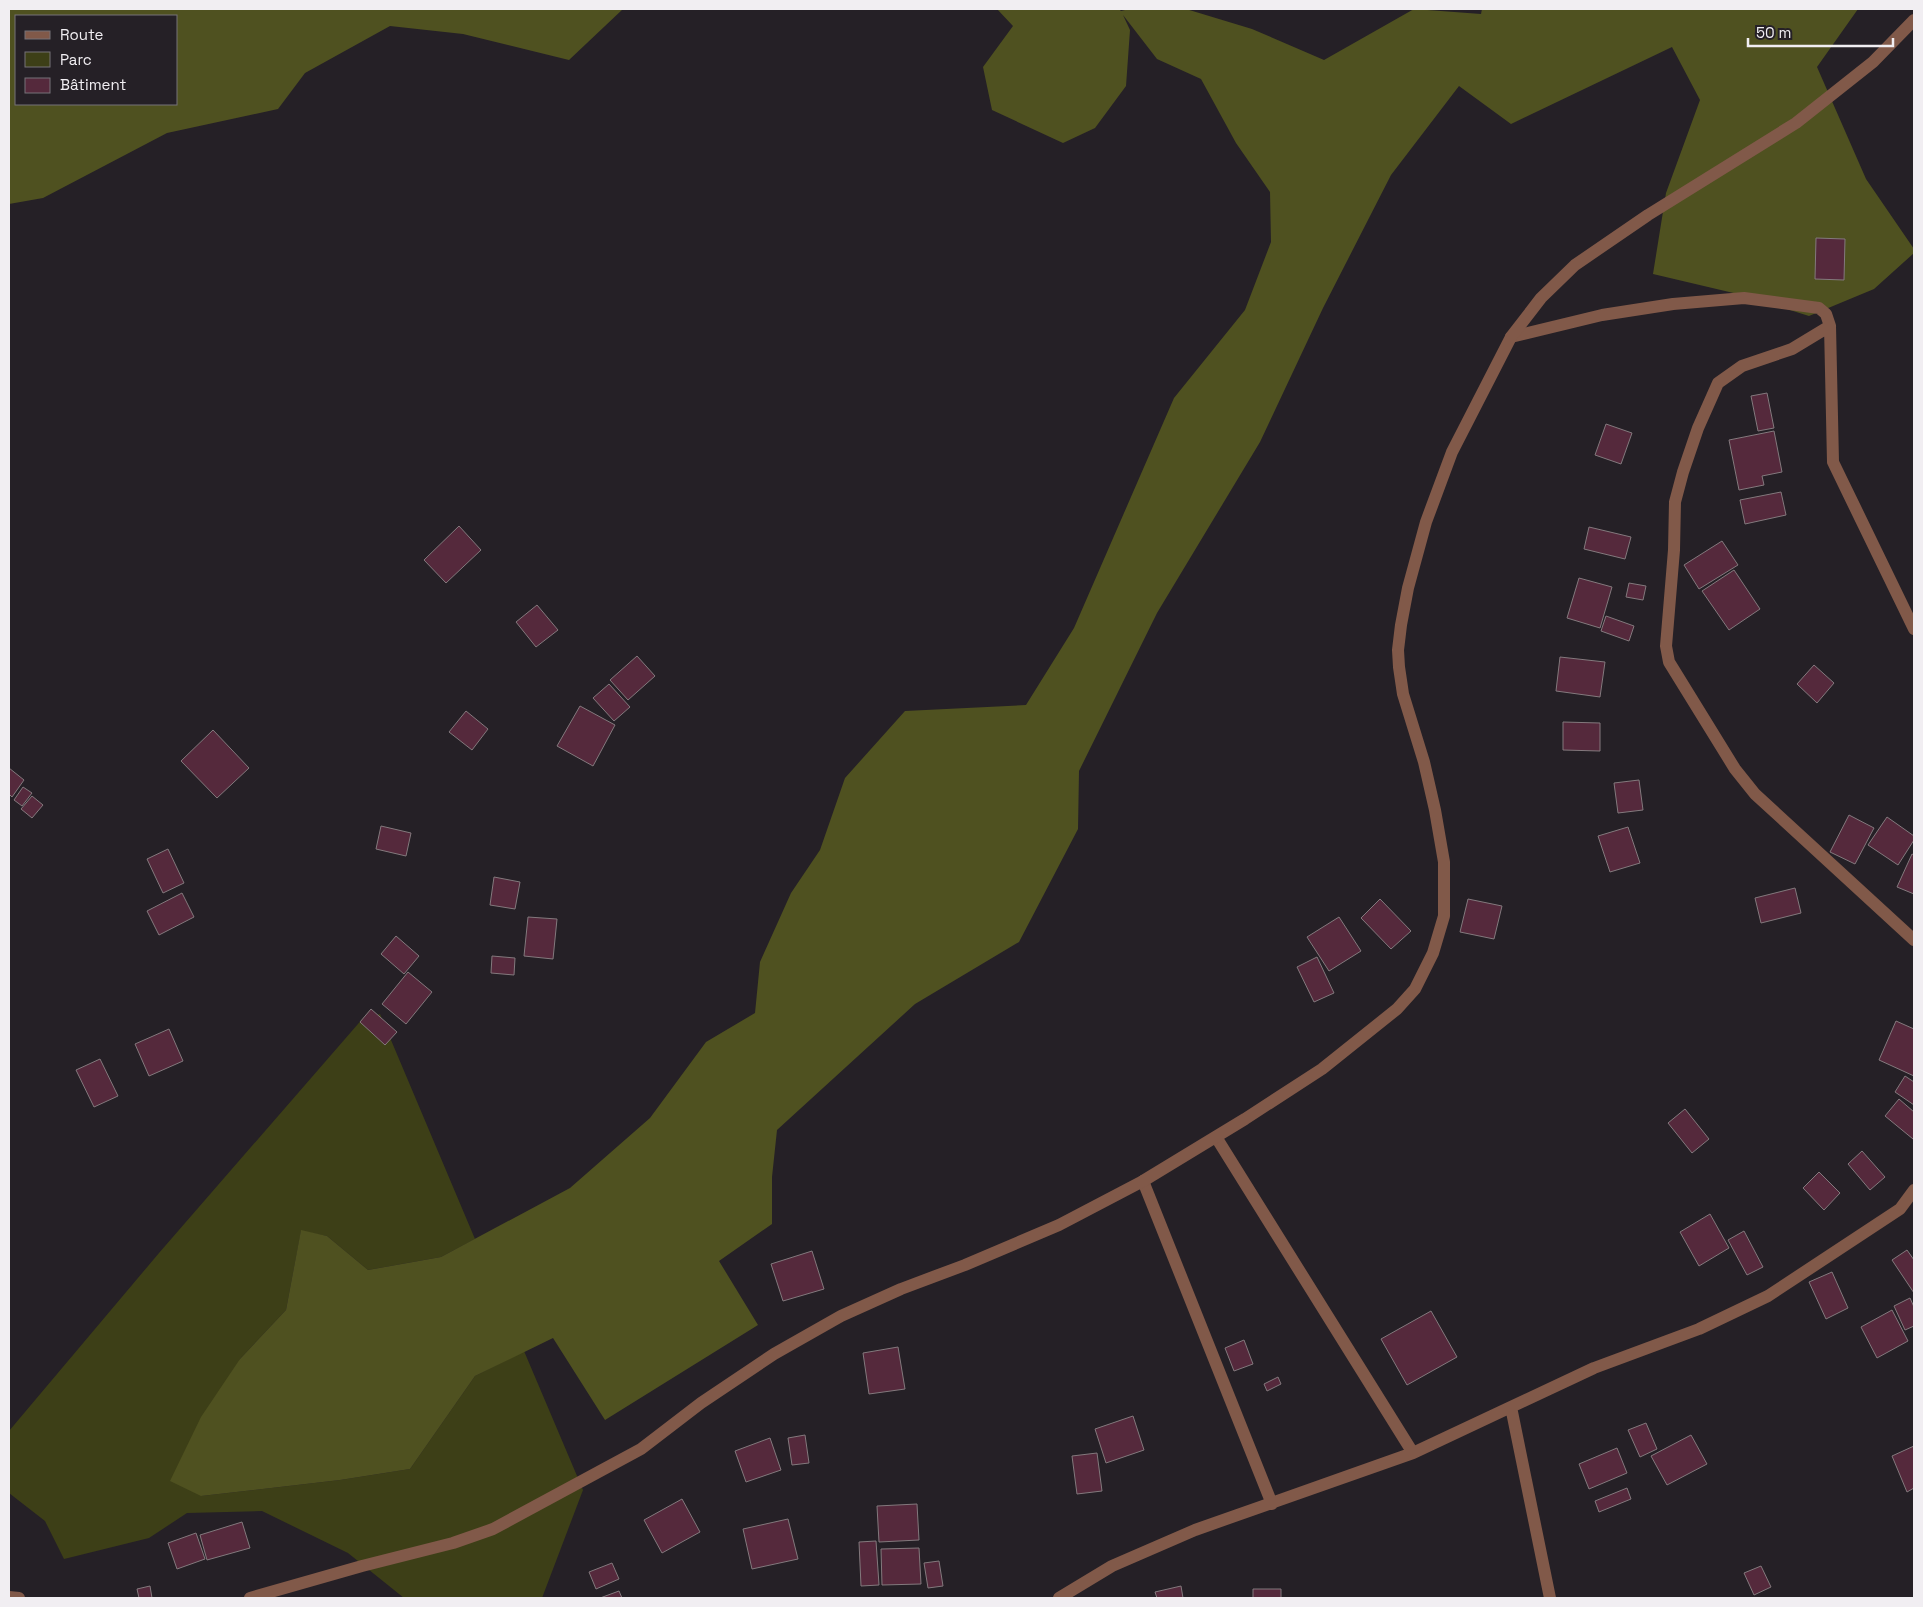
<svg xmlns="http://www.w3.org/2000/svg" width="1923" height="1607" viewBox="0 0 1923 1607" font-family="'Space Grotesk',sans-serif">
  <rect width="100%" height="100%" fill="#252026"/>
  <path fill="#3d3f17" d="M371,1009L377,1015L380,1014L475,1239L441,1257L368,1270L327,1236L301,1231L286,1310L240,1359L201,1496L340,1480L410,1469L475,1376L524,1351L583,1490L542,1598H404L348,1553L262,1511L187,1513L149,1538L64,1559L45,1521L9,1493V1431L159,1253Z"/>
  <path fill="#4f5120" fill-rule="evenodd" d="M9,9H623L569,60L463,34L390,26L305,73L278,109L167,133L43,198L9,204ZM16,16H176V104H16Z
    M997,9H1119L1121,11L1129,9H1186L1252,29L1324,60L1414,9L1481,14L1482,9H1858L1817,67L1866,179L1914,249V253L1874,289L1809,316L1742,295L1653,274L1666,193L1700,100L1672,47L1511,124L1459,86L1391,175L1323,308L1260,442L1157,613L1079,771L1078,829L1019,942L915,1004L777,1130L772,1177V1224L719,1261L758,1325L605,1420L553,1338L475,1376L410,1469L340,1480L201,1496L170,1481L201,1417L240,1359L286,1310L301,1230L327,1236L368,1270L441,1257L570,1188L650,1118L706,1042L755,1013L760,962L791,893L820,850L845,778L905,711L1026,705L1074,628L1174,398L1245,310L1271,242L1270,192L1236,143L1201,79L1157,59L1123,15L1130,30L1126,86L1095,128L1063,143L992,110L983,67L1013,26Z"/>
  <path fill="#55293c" stroke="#83797d" d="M1816,238L1845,239L1844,280L1815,279Z
    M1767,393L1774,428L1758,431L1751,396Z
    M1606,424L1632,433L1621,464L1595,455Z
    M1774,431L1782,472L1762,476L1764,485L1739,490L1729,440Z
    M1781,492L1786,515L1745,524L1740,500Z
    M459,526L481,550L446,583L424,560Z
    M1589,527L1631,537L1625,559L1584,549Z
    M1722,541L1738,565L1699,589L1684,565Z
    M1734,570L1760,609L1729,630L1702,591Z
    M1579,578L1612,587L1600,628L1567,618Z
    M1629,583L1646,586L1643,600L1626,597Z
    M537,605L558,630L536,647L516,622Z
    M1606,616L1634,626L1629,641L1601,631Z
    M637,656L655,676L628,700L610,680Z
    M1560,657L1605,662L1600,697L1556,691Z
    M1814,665L1834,683L1817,703L1797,684Z
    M609,684L630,707L614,721L593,698Z
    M580,706L615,725L593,766L557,746Z
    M466,711L488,729L472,750L449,732Z
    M1563,722L1600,723V751L1563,750Z
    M213,730L249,768L217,798L181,761Z
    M9,768L24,780L12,797L9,794Z
    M1639,780L1643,810L1618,813L1614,783Z
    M23,787L32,793L22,806L14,800Z
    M32,796L43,805L32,818L21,809Z
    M1849,815L1874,828L1855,864L1830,852Z
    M1887,817L1914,836V840L1898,865L1868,845Z
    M381,826L411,833L406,856L376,849Z
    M1628,827L1640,863L1610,872L1598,836Z
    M168,849L184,883L163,893L147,859Z
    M1912,854L1914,855V894L1897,887Z
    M494,877L520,882L515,909L490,905Z
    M1795,888L1801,913L1761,923L1755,898Z
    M182,893L194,917L159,935L147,911Z
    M1380,899L1411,931L1391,949L1361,918Z
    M1468,899L1502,906L1494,939L1460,932Z
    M528,917L557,919L553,959L524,956Z
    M1339,917L1361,951L1329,971L1307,937Z
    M396,936L419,956L404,974L381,954Z
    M492,956L515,958L514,975L491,973Z
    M1317,957L1334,993L1314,1002L1297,967Z
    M408,972L432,992L406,1024L382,1004Z
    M371,1009L397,1032L385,1045L360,1022Z
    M1896,1021L1914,1029V1076L1879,1060Z
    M169,1029L183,1061L149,1076L135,1044Z
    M100,1059L118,1096L94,1107L76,1070Z
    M1905,1076L1914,1082V1105L1895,1092Z
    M1899,1099L1914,1112V1137L1913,1139L1885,1116Z
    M1685,1109L1709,1139L1692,1153L1668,1123Z
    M1862,1151L1885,1177L1870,1190L1848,1164Z
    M1819,1172L1840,1193L1824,1210L1803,1188Z
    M1710,1214L1729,1248L1699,1266L1680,1232Z
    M1744,1231L1763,1267L1747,1275L1728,1240Z
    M1907,1250L1914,1260V1293L1892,1260Z
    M812,1251L824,1289L783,1301L771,1264Z
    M1832,1272L1848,1308L1826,1319L1809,1282Z
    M1910,1298L1914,1307V1326L1905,1330L1894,1306Z
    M1892,1310L1908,1341L1877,1358L1861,1327Z
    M1431,1311L1457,1357L1407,1385L1381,1339Z
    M1244,1340L1253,1364L1234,1371L1225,1348Z
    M898,1347L905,1389L869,1394L863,1353Z
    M1278,1377L1281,1384L1267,1391L1264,1384Z
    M1133,1416L1144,1450L1106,1463L1095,1429Z
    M1646,1423L1657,1449L1640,1457L1628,1430Z
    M805,1435L809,1463L792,1465L788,1438Z
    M1691,1435L1707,1464L1667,1485L1651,1456Z
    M770,1438L781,1470L746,1482L735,1451Z
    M1914,1446V1488L1907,1492L1892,1456Z
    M1617,1448L1627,1473L1589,1489L1579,1464Z
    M1097,1453L1102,1491L1077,1494L1072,1456Z
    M1627,1488L1631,1499L1599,1512L1595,1501Z
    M682,1499L700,1532L662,1553L644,1520Z
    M917,1504L919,1540L879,1542L877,1506Z
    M788,1519L798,1559L752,1569L743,1529Z
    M242,1522L250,1548L207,1560L200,1535Z
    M196,1533L205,1559L177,1569L168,1543Z
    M876,1541L879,1585L861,1586L859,1542Z
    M919,1548L921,1584L882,1585L881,1549Z
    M939,1561L943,1586L928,1588L924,1563Z
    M612,1563L619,1579L596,1589L589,1572Z
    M1761,1566L1771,1587L1754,1595L1744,1573Z
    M150,1586L152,1598H139L137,1589Z
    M1181,1586L1183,1598H1157L1155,1592Z
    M1253,1589H1281V1598H1253Z
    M619,1591L622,1598H600Z"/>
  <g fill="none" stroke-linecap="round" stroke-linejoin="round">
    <path stroke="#815949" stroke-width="12" d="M1830,326L1833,462L1914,629
      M1511,337L1602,315L1673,304L1744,298L1819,308L1826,314L1830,326L1792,349L1742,366L1718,383L1698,428L1683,472L1675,502L1674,550L1666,646L1669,662L1735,769L1755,794L1914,940
      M1216,1137L1413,1453
      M1143,1181L1272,1504
      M1511,1407L1550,1598
      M9,1597L19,1598
      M1059,1598L1112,1566L1195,1530L1413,1453L1594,1368L1699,1329L1768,1296L1900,1209L1914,1190"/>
    <path stroke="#815949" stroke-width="12" d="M250,1598L362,1566L453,1543L493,1529L641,1449L701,1403L774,1354L841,1316L901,1289L965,1265L1059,1225L1143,1181L1245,1119L1322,1069L1397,1009L1415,989L1433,953L1444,916V862L1435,810L1424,762L1403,694L1399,667L1398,650L1401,625L1408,588L1426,522L1452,452L1511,337L1541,298L1575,265L1648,215L1796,123L1873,62L1914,20"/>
  </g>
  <rect width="1923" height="1607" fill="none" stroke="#f1eef2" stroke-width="20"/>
  <rect x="15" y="15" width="162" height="90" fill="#252026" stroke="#777278"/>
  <rect x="25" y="31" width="25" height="8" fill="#815949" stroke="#777278"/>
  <text x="60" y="40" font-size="15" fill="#f1eef2">Route</text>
  <rect x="25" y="52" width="25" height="15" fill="#3d3f17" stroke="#777278"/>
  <text x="60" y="65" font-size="15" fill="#f1eef2">Parc</text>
  <rect x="25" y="78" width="25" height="15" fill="#55293c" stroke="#777278"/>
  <text x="60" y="90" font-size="15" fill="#f1eef2">Bâtiment</text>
  <path d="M1748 38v8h145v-8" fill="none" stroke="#f1eef2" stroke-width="2.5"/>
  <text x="1756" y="38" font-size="15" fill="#f1eef2" stroke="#252026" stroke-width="4" paint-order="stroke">50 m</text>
</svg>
